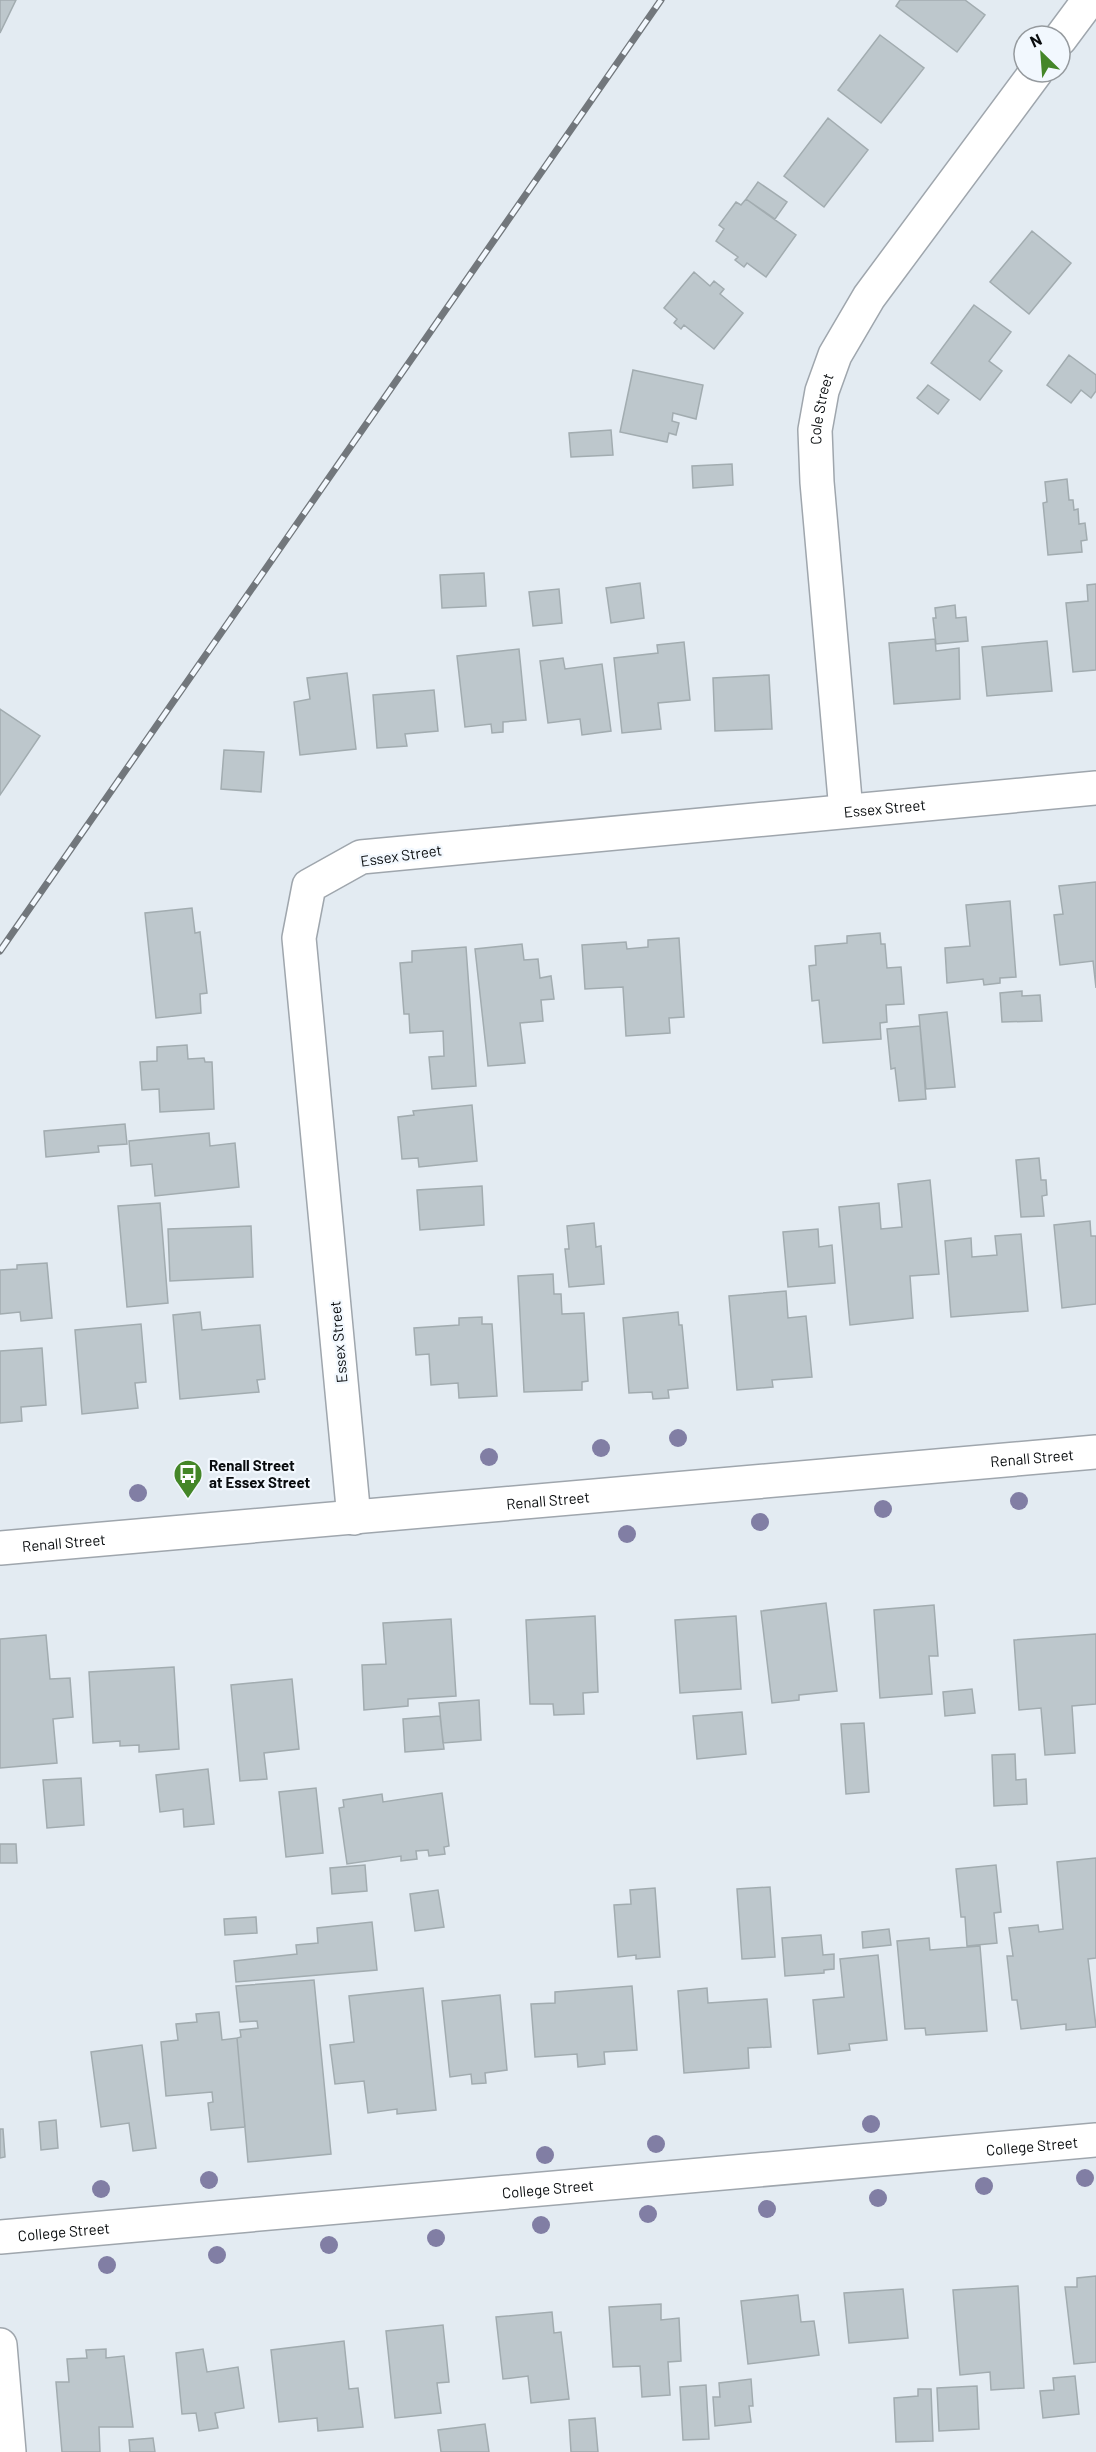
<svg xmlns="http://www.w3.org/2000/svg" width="1096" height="2452" viewBox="0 0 1096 2452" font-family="Barlow,sans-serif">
  <rect width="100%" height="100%" fill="#e3ebf2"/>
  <path fill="#bdc7cc" stroke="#a2acb0" stroke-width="1.5" d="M0,0H16L0,33Z
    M900,0H965L985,15L957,52L896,6Z
    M880,35L924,68L881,123L838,90Z
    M828,118L868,150L824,207L784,176Z
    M758,182L787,202L775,219L746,199Z
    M746,199L796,235L766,277L747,263L744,267L735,260L738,257L716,241L724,229L719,225L736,202L741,205Z
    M1032,231L1071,263L1029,314L990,282Z
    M694,272L710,286L714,281L724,289L720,294L743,313L714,349L684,325L681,329L674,323L677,319L664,308Z
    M974,305L1011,332L989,361L1002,371L980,400L931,363Z
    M1069,355L1096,375V391L1091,398L1081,390L1071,403L1047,385Z
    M633,370L703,385L696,419L673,413L672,421L679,423L676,435L669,433L667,442L620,432Z
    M928,385L949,400L938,414L917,398Z
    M611,430L613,455L571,457L569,433Z
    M732,464L733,485L693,488L692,466Z
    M1067,479L1069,500H1073L1074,510L1078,509L1079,524L1085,523L1087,540L1081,541L1082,552L1048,555L1043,503L1047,502L1045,482Z
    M484,573L486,606L442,608L440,575Z
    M640,583L644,618L611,623L606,588Z
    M1096,584V670L1073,672L1066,603L1088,601L1087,585Z
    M559,589L562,623L533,626L529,592Z
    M955,605L956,618L966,617L968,641L936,644L933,618H936L935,608Z
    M935,639L936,651L959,648L960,699L894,704L889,643Z
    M1047,641L1052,691L987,696L982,647Z
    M684,642L690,700L658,703L661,729L622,733L614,658L658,653L657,645Z
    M519,649L526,720L503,722V732L492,733L491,724L465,727L457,656Z
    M563,658L565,669L602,664L611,731L582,735L580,719L548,723L540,661Z
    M347,673L356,749L300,755L294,702L310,699L307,678Z
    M769,675L772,729L715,731L713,678Z
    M434,690L438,731L405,734L407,746L377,748L373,695Z
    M0,709L40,736L0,795Z
    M224,750L264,752L261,792L221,789Z
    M1096,882V988L1093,961L1060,965L1054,915L1063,914L1059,886Z
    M1010,901L1016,977L1000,978V983L984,985L983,979L947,983L945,948L970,946L966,905Z
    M192,908L195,933L200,932L207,993L200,994L201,1013L156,1018L145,913Z
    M880,933L881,944H885L887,968L901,967L904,1004L886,1005L887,1022L880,1023L881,1039L823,1043L819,1000L812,1001L809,966L816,965L815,946L847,943V936Z
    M679,938L684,1017L669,1018L670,1033L626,1036L623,987L585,989L582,945L626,942L627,949L648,947V940Z
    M522,944L524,960L538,959L540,978L551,976L554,999L541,1000L543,1021L520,1023L525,1063L488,1066L475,949Z
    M466,947L476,1086L432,1089L429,1057L444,1056L443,1031L410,1033L409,1014H404L400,963L412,962V951Z
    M1022,991V996L1040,995L1042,1021L1002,1022L1000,993Z
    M947,1012L955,1087L926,1089L919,1015Z
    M920,1026L926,1099L899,1101L895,1068L891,1069L887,1029Z
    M187,1045L188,1059L204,1058L205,1062H212L214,1109L160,1112L159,1089L142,1090L140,1062L157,1061V1047Z
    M472,1105L477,1161L419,1167L418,1158L402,1159L398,1117L414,1115L413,1111Z
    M125,1124L127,1144L98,1146L99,1152L46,1157L44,1131Z
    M209,1133L210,1146L235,1143L239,1187L155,1196L152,1164L131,1166L129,1141Z
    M1039,1158L1041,1180H1046L1047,1195L1042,1196L1044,1216L1021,1217L1016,1160Z
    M930,1180L939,1274L910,1276L913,1318L850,1325L839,1207L879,1203L881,1229L902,1227L898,1184Z
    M482,1186L484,1225L420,1230L417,1190Z
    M160,1203L168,1303L127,1307L118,1206Z
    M1090,1221L1091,1236H1096V1304L1062,1308L1054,1225Z
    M594,1223L596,1247L601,1246L604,1284L569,1287L565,1249H569L567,1226Z
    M251,1226L253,1277L170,1281L168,1229Z
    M818,1229L819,1247L832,1245L835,1283L788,1287L783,1232Z
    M1021,1234L1028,1311L951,1317L945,1241L971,1238L972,1257L997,1255L995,1236Z
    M47,1263L52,1318L21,1321L20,1312L0,1314V1270L17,1269V1265Z
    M553,1274L554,1294H561L562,1314L584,1313L588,1381L582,1382V1390L524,1392L518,1276Z
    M786,1291L788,1318L806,1316L812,1377L772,1380L773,1387L737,1390L729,1296Z
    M200,1312L202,1330L260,1325L265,1379L257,1380L259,1392L180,1399L173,1315Z
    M678,1312L679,1325H682L688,1388L668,1390L669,1398L653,1399L652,1392L629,1393L623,1318Z
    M482,1317V1324H492L497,1396L459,1398L458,1383L431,1385L429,1354L416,1355L414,1328L459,1325V1318Z
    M141,1324L146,1382L135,1383L138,1408L82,1414L75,1330Z
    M42,1348L46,1405L21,1407L22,1421L0,1423V1351Z
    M826,1603L837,1691L799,1695V1700L772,1703L761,1611Z
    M934,1605L938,1656H929L932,1694L880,1698L874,1610Z
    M595,1616L598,1692L583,1693L584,1714L554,1715L553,1704H530L526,1620Z
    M736,1616L741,1689L680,1693L675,1620Z
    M451,1619L456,1696L408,1699V1706L364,1710L362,1665L386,1664L383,1623Z
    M1096,1634V1704L1072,1706L1075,1753L1045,1755L1041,1708L1019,1710L1014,1640Z
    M46,1635L50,1679L70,1678L73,1717L53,1719L57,1763L0,1768V1639Z
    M174,1667L179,1749L139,1752V1745L120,1746V1741L93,1743L89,1672Z
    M292,1679L299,1749L264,1753L267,1779L240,1781L231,1685Z
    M972,1689L975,1713L945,1716L943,1692Z
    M479,1700L481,1740L443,1743L439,1703Z
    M742,1712L746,1754L697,1759L693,1716Z
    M440,1716L444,1749L405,1752L403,1719Z
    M864,1723L869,1792L846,1794L841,1724Z
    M1015,1754L1016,1780L1026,1779L1027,1804L994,1806L992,1755Z
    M208,1769L214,1824L184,1827L183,1809L160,1812L156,1775Z
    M81,1778L84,1825L47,1828L43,1780Z
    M316,1788L323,1853L286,1857L279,1792Z
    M442,1793L449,1846L444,1847L445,1854L429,1856L428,1850L416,1851L417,1859L401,1861V1856L347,1864L339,1808L344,1807L343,1800L382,1794L383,1802Z
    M0,1844H16L17,1863H0Z
    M1096,1858V1958L1088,1959L1096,2027L1066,2030V2024L1021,2029L1017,2000H1012L1007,1956H1013L1009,1928L1038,1925L1039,1932L1063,1929L1057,1862Z
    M365,1865L367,1891L332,1894L330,1868Z
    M996,1865L1001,1912L994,1913L997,1943L967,1946L965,1917H961L956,1869Z
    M770,1887L775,1957L742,1959L737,1889Z
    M655,1888L660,1957L636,1959V1955L618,1957L614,1905L631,1904L630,1890Z
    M438,1890L444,1927L415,1931L410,1894Z
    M256,1917L257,1933L225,1935L224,1919Z
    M372,1922L377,1970L236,1982L234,1961L297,1954L296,1945L318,1943L317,1928Z
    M889,1929L891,1945L863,1948L862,1932Z
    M821,1935L823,1955L834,1954V1969L824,1970V1973L785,1976L782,1938Z
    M929,1938L930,1950L980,1946L987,2031L926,2035L925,2028L905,2029L897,1941Z
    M878,1955L887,2040L849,2044L850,2050L818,2054L813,2000L844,1997L840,1959Z
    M314,1980L331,2154L248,2162L237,2038L241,2037L240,2030L258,2028L257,2021L240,2022L236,1986Z
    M632,1986L637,2050L604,2052L605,2064L578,2067L577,2054L535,2057L531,2004L555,2003V1992Z
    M423,1988L436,2110L397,2114V2109L368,2113L364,2081L335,2084L330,2045L354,2042L349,1996Z
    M707,1988L708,2003L767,1999L771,2047L748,2048L749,2068L684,2073L678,1991Z
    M500,1995L507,2070L485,2073L486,2083L472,2084L471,2074L450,2077L442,2001Z
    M219,2012L222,2040L237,2038L245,2127L211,2130L208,2103L213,2102L212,2092L166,2096L161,2042L178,2040L176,2024L197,2022L196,2014Z
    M142,2045L156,2148L133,2151L129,2123L101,2127L91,2052Z
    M56,2120L58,2148L41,2150L39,2122Z
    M0,2129H3L5,2157L0,2158Z
    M1096,2276V2362L1074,2364L1065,2287H1077V2278Z
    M1018,2286L1024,2388L991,2390L990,2372L960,2375L953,2290Z
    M903,2289L908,2338L849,2343L844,2293Z
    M798,2295L801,2322L814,2321L819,2355L748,2364L741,2301Z
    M661,2304V2320L679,2318L681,2361L668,2362L670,2395L642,2397L640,2366L613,2367L609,2307Z
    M552,2312L554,2333L561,2332L569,2399L531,2403L528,2376L503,2379L496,2317Z
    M443,2325L449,2382L437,2383L441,2413L395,2418L386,2331Z
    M344,2341L349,2389L358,2388L363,2427L318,2431L317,2418L279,2422L271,2350Z
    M106,2349V2358L124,2356L133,2427H99L100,2452H62L56,2382H69L67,2359L87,2358L86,2350Z
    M203,2349L207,2372L238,2367L244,2408L215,2413L218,2428L199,2431L196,2413L182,2414L176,2353Z
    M1075,2376L1079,2414L1043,2418L1040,2391L1054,2390L1053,2378Z
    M751,2379L753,2406H749L751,2422L715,2426L713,2397H720L719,2383Z
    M706,2385L709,2439L683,2440L680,2387Z
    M977,2386L979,2429L939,2431L937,2388Z
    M918,2389H931L933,2441L896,2442L894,2398L918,2396Z
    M595,2418L598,2452H571L569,2420Z
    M485,2424L489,2452H441L438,2430Z
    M153,2438L155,2452H130L129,2440Z"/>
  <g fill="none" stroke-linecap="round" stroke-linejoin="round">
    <g stroke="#9fa6ad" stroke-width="36">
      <g id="minor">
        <path d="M1060,39L1089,0"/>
        <path id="s1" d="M846,811L817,482L815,430L822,391L835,355L869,297L1036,72"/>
        <path id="s2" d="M354,1518L299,938L309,886L361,857L1096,788"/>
        <path id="s3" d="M0,1548L1096,1452"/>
        <path id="s4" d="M0,2237L1096,2140"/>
        <path d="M0,2345L9,2452"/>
      </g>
    </g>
    <use href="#minor" stroke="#fff" stroke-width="33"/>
    <g stroke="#72777c" stroke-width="7">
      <path id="rail" d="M0,951L661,0"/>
    </g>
    <use href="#rail" stroke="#f2f8fe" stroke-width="4.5" stroke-dasharray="14" stroke-linecap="butt"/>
  </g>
  <g fill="#817ea4">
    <circle cx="678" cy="1438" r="9"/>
    <circle cx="601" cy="1448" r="9"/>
    <circle cx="489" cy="1457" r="9"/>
    <circle cx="138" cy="1493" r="9"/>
    <circle cx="1019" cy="1501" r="9"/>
    <circle cx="883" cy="1509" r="9"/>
    <circle cx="760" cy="1522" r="9"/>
    <circle cx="627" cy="1534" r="9"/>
    <circle cx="871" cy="2124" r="9"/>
    <circle cx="656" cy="2144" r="9"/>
    <circle cx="545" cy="2155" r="9"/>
    <circle cx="1085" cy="2178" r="9"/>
    <circle cx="209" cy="2180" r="9"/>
    <circle cx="984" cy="2186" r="9"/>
    <circle cx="101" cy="2189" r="9"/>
    <circle cx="878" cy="2198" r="9"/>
    <circle cx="767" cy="2209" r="9"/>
    <circle cx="648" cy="2214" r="9"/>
    <circle cx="541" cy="2225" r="9"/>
    <circle cx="436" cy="2238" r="9"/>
    <circle cx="329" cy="2245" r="9"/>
    <circle cx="217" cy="2255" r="9"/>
    <circle cx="107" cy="2265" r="9"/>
  </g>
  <defs>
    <g id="bus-pin" transform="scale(1.5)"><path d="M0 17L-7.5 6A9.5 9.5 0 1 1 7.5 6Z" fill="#448628" stroke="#f2f8fe"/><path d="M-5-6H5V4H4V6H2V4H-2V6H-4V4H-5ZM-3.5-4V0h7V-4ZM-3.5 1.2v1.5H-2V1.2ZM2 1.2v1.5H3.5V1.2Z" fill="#fff"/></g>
  </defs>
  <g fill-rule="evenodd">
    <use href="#bus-pin" x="188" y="1474"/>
  </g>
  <g text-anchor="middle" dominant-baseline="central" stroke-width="4.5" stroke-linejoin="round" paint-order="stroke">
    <g font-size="15" fill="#090c0e" stroke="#f2f8fe">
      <text stroke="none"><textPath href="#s1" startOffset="404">Cole Street</textPath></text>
      <text stroke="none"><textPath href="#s2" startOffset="1221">Essex Street</textPath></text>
      <text transform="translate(401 855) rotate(-8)">Essex Street</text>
      <text transform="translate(338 1342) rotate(-95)">Essex Street</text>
      <text stroke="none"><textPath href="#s3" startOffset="1036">Renall Street</textPath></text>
      <text stroke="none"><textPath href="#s3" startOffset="550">Renall Street</textPath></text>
      <text stroke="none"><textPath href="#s3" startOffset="64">Renall Street</textPath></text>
      <text stroke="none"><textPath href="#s4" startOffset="1036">College Street</textPath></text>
      <text stroke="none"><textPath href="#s4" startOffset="550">College Street</textPath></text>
      <text stroke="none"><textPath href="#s4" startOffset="64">College Street</textPath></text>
    </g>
    <g font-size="15" font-weight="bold" fill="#090c0e" stroke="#f2f8fe" text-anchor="start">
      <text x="209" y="1465">Renall Street<tspan x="209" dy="17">at Essex Street</tspan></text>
    </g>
  </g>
  <g transform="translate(1042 54) rotate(335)"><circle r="28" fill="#f2f8fe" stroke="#959a9e" stroke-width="1.5"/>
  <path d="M0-4.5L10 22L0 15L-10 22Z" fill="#448628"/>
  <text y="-9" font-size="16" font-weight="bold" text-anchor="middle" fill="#090c0e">N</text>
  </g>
</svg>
